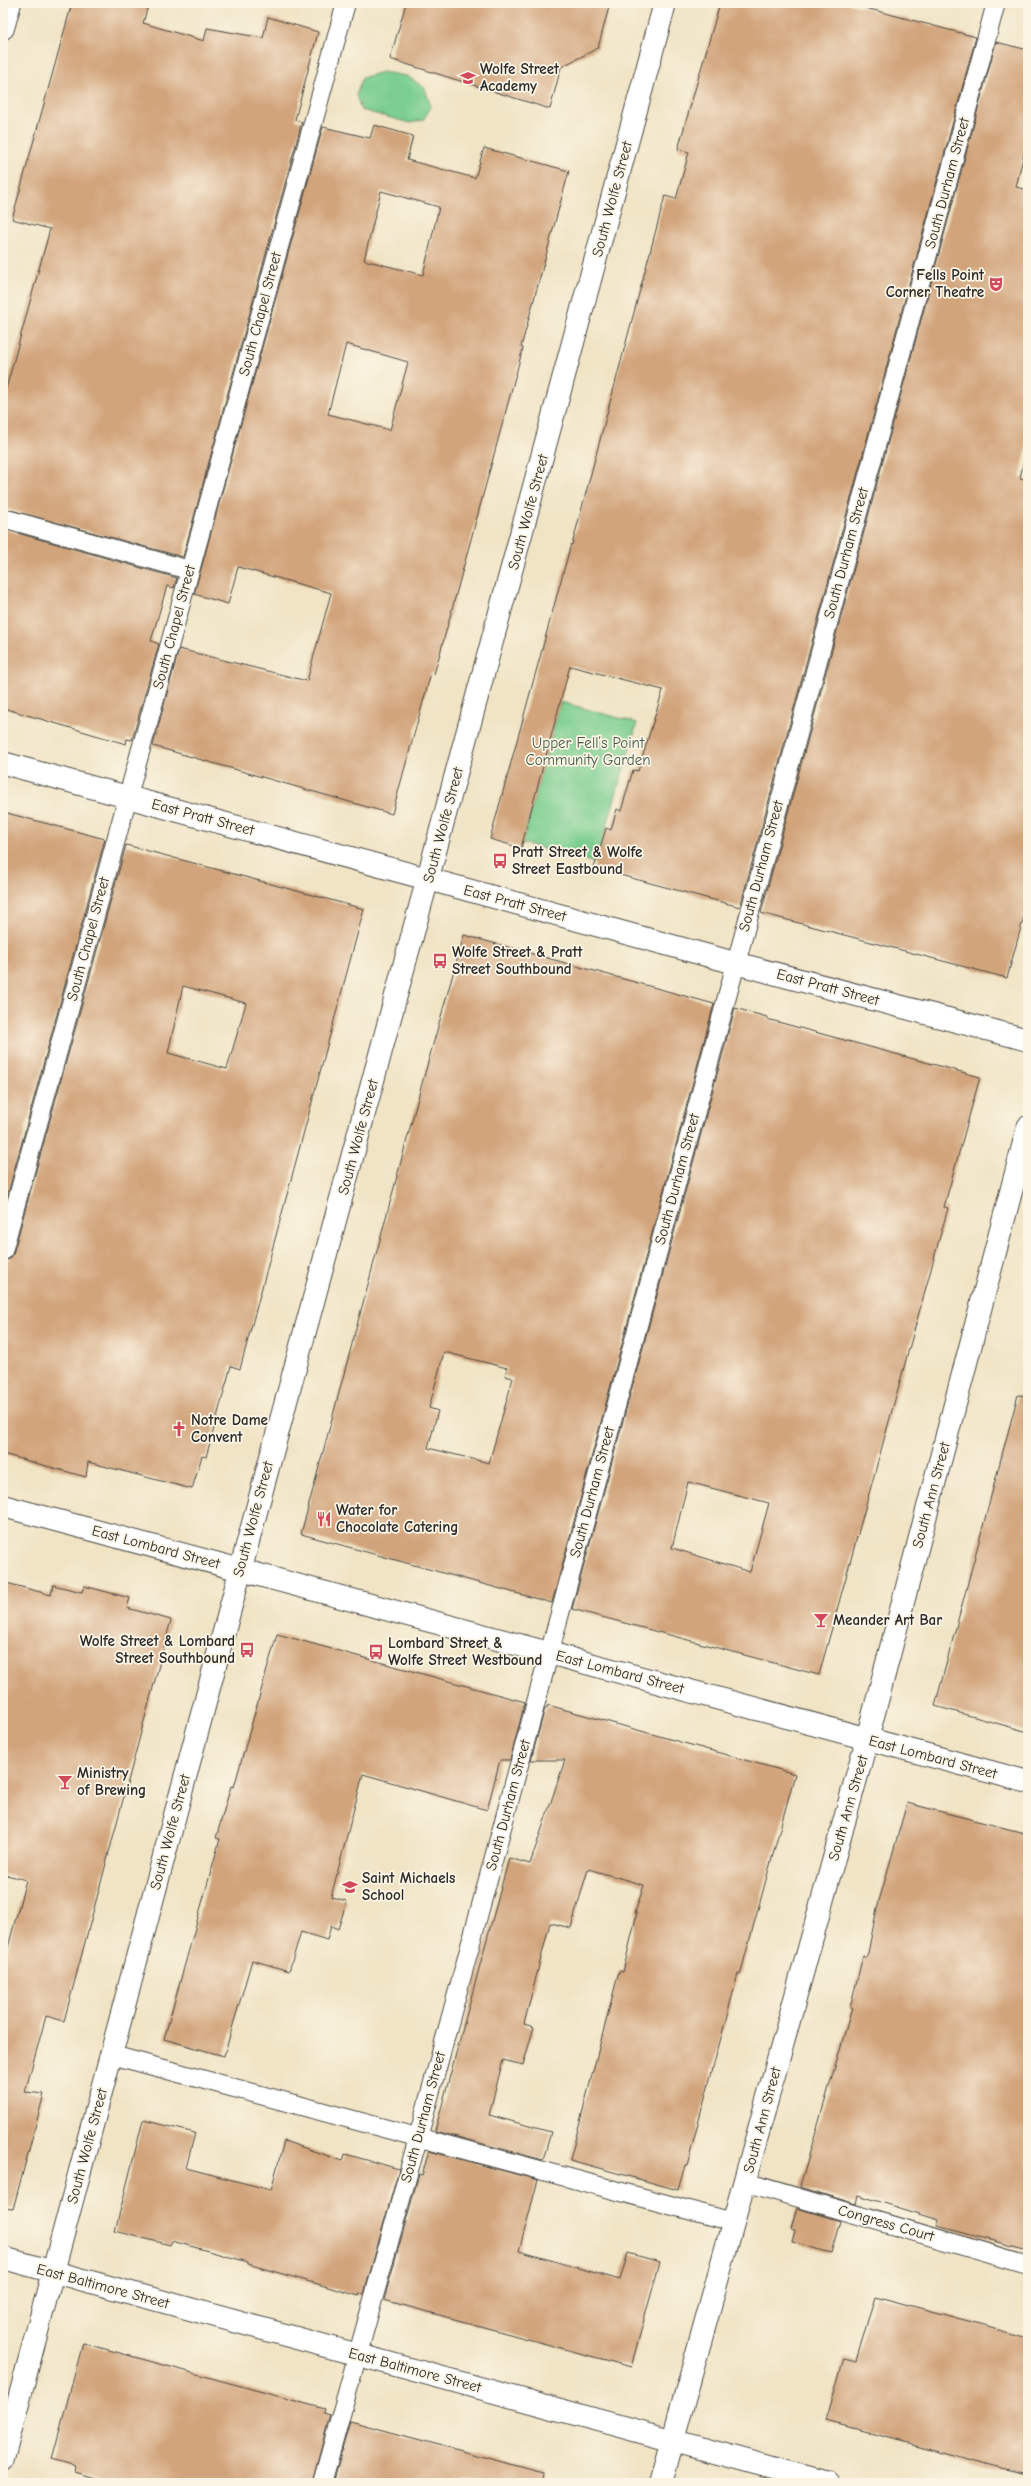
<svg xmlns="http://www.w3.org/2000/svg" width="1031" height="2486" viewBox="0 0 1031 2486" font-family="'Comic Neue',sans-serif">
  <rect width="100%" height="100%" fill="#fcf5e5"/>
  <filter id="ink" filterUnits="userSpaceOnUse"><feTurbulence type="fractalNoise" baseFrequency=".025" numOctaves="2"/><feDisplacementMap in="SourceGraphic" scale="8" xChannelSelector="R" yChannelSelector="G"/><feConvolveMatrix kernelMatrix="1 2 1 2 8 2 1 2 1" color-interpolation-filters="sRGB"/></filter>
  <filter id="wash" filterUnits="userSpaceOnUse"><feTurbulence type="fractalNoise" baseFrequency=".012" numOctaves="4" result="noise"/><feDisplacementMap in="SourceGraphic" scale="16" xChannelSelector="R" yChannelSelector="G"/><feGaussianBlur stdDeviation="0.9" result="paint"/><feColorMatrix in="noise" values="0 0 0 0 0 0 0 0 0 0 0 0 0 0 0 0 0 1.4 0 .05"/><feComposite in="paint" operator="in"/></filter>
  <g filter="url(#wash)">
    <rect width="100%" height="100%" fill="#f0e4c5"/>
    <path fill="#7cce90" stroke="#547c5e" d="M382,72L407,76L425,88L431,107L423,120L410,123L361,110L356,95L362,78Z
      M561,702L637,723L596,863L522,843Z"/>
    <g id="blocks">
      <path fill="#d1a47c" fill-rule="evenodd" d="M72,3H149L143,23L204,41L207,28L263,38L268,17L318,32L295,120L302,122L183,557L3,508V400L50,229L12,219Z
        M406,3H610L598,48L561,67L550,109L390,59Z
        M720,3H847L976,37L740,907L594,868L606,828L611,830L617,809L621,811L633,770L638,771L663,690L570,666L521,848L490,839L571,544L572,545L665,196L676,199L689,152L678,149Z
        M996,42L1028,50V137L1016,187L1028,190V441L1020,478L1028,480V902L1007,978L761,913Z
        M374,125L413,136L407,160L475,178L484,148L569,171L521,347L523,348L514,381L439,657L434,674L431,673L392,814L153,746L179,649L307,681L331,593L238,567L228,604L194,594L323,127L370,138ZM381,191L439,207L423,275L364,260ZM346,344L408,362L390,430L328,414Z
        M3,529L177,578L174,588L167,586L151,641L159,644L132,740L127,739L126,744L3,708Z
        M3,812L105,839L3,1211Z
        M126,845L364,909L240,1369L231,1366L206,1457L202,1456L192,1489L88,1462L86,1477L3,1454V1261L10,1259L13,1254ZM183,986L246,1003L227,1069L168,1053Z
        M464,935L714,1004L552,1603L301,1534L421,1087ZM444,1352L507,1368L505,1376L513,1378L489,1463L428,1448L438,1411L429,1408Z
        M735,1008L767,1017V1019L980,1077L944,1207L948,1208L941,1233L819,1675L572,1609ZM688,1482L769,1503L750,1572L672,1548Z
        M1018,1395L1028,1396V1732L935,1706Z
        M3,1582L51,1595L53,1585L82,1592L84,1586L130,1598L127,1608L171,1620L64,2021L46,2016L25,2092L44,2094L13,2209L3,2208V1966L26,1880L3,1874Z
        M277,1634L525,1702L510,1760H500L487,1810L363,1774L331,1897L347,1901L338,1929L331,1926L327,1940L301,1932L289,1971L252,1960L224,2056L164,2039L220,1839L216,1838L231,1786L234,1787Z
        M548,1705L795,1774L740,1975L738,1974L691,2150L687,2165H685L678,2190L570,2160L619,1971L623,1972L637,1913H635L644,1885L588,1869L571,1928L550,1923L524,2024L534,2027L523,2065L503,2060L489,2115L551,2132L543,2160L435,2131L509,1858L530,1864L565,1760H531L545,1708H547Z
        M907,1803L1028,1834V2250L937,2226L939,2220L858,2195L856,2204L800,2187L852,2008H850L863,1956L867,1958L877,1908Z
        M143,2120L195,2133L186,2168L271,2190L284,2141L343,2161L345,2154L399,2169L364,2294L360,2293L359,2296L248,2264V2262L172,2241L170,2245L115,2231Z
        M429,2151L538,2180L519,2251L620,2280L628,2253L660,2262L631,2367L384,2300L419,2174L422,2175Z
        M797,2208L840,2221L831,2253L792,2242L795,2230L791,2229Z
        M875,2296L1028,2337V2475L826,2421L844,2358L856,2361Z
        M83,2343L325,2409L324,2413L330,2415L312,2483H113L75,2472L76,2466L52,2459Z
        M350,2421L543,2473L542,2483H333Z"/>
    </g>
  </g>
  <g filter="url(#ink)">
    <use href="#blocks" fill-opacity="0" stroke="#494742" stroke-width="1"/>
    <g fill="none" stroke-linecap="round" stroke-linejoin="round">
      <g stroke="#494742" stroke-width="20">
        <path id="lane" d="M3,518L189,570
          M3,1251L346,3
          M112,2055L733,2222
          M745,2182L1028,2265
          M322,2483L418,2138L996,3"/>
      </g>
      <g stroke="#494742" stroke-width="24">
        <path id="street" d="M661,2483L867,1739L1028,1127"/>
      </g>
      <g stroke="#494742" stroke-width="24">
        <path id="secondary" d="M3,763L735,963L1028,1040
          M3,1506L1028,1782
          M3,2258L828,2483"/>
      </g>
      <g stroke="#494742" stroke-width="24">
        <path id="primary" d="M3,28L10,3
          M3,2459C219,1639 444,822 665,3"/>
      </g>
      <use href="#lane" stroke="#fff" stroke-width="18"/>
      <use href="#street" stroke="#fff" stroke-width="22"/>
      <use href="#secondary" stroke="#fff" stroke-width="22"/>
      <use href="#primary" stroke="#fff" stroke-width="22"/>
    </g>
  </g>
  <defs>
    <g id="school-bare" transform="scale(1.2)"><path d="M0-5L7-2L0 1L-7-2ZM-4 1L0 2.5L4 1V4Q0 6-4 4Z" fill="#d1495b" stroke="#fcf5e5" stroke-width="2.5" paint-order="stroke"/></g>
    <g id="theatre-bare" transform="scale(1.2)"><path d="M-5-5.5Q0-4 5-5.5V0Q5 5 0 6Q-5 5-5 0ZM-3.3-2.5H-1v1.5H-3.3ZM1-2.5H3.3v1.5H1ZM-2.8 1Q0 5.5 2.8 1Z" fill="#d1495b" stroke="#fcf5e5" stroke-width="2.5" paint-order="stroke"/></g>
    <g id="bus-bare" transform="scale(1.2)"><path d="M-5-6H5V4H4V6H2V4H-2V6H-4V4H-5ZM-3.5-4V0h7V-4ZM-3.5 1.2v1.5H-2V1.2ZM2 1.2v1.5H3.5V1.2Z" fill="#d1495b" stroke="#fcf5e5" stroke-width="2.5" paint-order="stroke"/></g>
    <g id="church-bare" transform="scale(1.2)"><path d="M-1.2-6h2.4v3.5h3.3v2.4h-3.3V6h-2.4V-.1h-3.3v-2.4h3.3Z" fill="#d1495b" stroke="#fcf5e5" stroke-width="2.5" paint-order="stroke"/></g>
    <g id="restaurant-bare" transform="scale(1.2)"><path d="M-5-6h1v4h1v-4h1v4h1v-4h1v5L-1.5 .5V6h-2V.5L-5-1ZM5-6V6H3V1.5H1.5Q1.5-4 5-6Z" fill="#d1495b" stroke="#fcf5e5" stroke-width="2.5" paint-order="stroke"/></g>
    <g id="bar-bare" transform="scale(1.2)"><path d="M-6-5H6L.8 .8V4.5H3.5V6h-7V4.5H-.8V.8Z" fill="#d1495b" stroke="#fcf5e5" stroke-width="2.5" paint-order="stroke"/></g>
  </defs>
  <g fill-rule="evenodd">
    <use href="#school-bare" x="468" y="78"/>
    <use href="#theatre-bare" x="996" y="284"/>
    <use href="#bus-bare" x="500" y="861"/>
    <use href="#bus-bare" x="440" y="961"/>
    <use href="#church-bare" x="179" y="1429"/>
    <use href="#restaurant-bare" x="324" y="1519"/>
    <use href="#bar-bare" x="821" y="1620"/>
    <use href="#bus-bare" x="247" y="1650"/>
    <use href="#bus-bare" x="376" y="1652"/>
    <use href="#bar-bare" x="65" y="1782"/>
    <use href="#school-bare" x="350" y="1887"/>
  </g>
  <g text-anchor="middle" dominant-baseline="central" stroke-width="3.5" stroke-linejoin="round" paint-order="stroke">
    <g font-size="15" font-weight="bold" fill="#2b2b2b" stroke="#fcf5e5" text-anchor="start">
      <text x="480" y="69">Wolfe Street<tspan x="480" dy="17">Academy</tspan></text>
      <text x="984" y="275" text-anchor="end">Fells Point<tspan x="984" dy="17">Corner Theatre</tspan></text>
      <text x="512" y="852">Pratt Street &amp; Wolfe<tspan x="512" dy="17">Street Eastbound</tspan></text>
      <text x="452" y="952">Wolfe Street &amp; Pratt<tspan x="452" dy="17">Street Southbound</tspan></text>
      <text x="191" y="1420">Notre Dame<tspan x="191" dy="17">Convent</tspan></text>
      <text x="336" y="1510">Water for<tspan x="336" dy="17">Chocolate Catering</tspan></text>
      <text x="833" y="1620">Meander Art Bar</text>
      <text x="235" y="1641" text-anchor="end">Wolfe Street &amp; Lombard<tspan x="235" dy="17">Street Southbound</tspan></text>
      <text x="388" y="1643">Lombard Street &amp;<tspan x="388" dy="17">Wolfe Street Westbound</tspan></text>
      <text x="77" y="1773">Ministry<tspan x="77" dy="17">of Brewing</tspan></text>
      <text x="362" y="1878">Saint Michaels<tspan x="362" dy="17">School</tspan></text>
    </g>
    <g font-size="15" fill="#2b2b2b" stroke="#fcf5e5">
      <text transform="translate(947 183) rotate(-75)">South Durham Street</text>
      <text transform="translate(612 199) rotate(-75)">South Wolfe Street</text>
      <text transform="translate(260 314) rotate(-75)">South Chapel Street</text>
      <text transform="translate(528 512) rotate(-75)">South Wolfe Street</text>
      <text transform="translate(846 553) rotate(-75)">South Durham Street</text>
      <text transform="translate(174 627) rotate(-75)">South Chapel Street</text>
      <text transform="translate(203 817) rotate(15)">East Pratt Street</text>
      <text transform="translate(443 825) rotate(-75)">South Wolfe Street</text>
      <text transform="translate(761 866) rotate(-75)">South Durham Street</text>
      <text transform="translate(515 903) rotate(15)">East Pratt Street</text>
      <text transform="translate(88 939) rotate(-75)">South Chapel Street</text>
      <text transform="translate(828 987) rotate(15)">East Pratt Street</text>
      <text transform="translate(358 1137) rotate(-75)">South Wolfe Street</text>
      <text transform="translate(677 1179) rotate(-75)">South Durham Street</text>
      <text transform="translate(592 1492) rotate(-75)">South Durham Street</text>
      <text transform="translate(931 1495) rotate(-75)">South Ann Street</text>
      <text transform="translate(253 1519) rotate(-75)">South Wolfe Street</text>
      <text transform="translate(156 1547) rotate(15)">East Lombard Street</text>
      <text transform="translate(620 1672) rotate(15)">East Lombard Street</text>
      <text transform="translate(933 1757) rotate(15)">East Lombard Street</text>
      <text transform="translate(508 1805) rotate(-75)">South Durham Street</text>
      <text transform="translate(848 1808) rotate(-74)">South Ann Street</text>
      <text transform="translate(170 1832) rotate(-75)">South Wolfe Street</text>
      <text transform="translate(423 2117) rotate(-75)">South Durham Street</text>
      <text transform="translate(762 2120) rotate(-75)">South Ann Street</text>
      <text transform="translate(87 2146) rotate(-75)">South Wolfe Street</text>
      <text transform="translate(886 2223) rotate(16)">Congress Court</text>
      <text transform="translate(103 2286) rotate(15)">East Baltimore Street</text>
      <text transform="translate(415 2370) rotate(15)">East Baltimore Street</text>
    </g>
    <g font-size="15" fill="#435c49" stroke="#fcf5e5">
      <text x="588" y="743">Upper Fell’s Point<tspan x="588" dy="17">Community Garden</tspan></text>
    </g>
  </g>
  <rect width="1031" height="2486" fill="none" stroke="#fcf5e5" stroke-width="16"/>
</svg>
